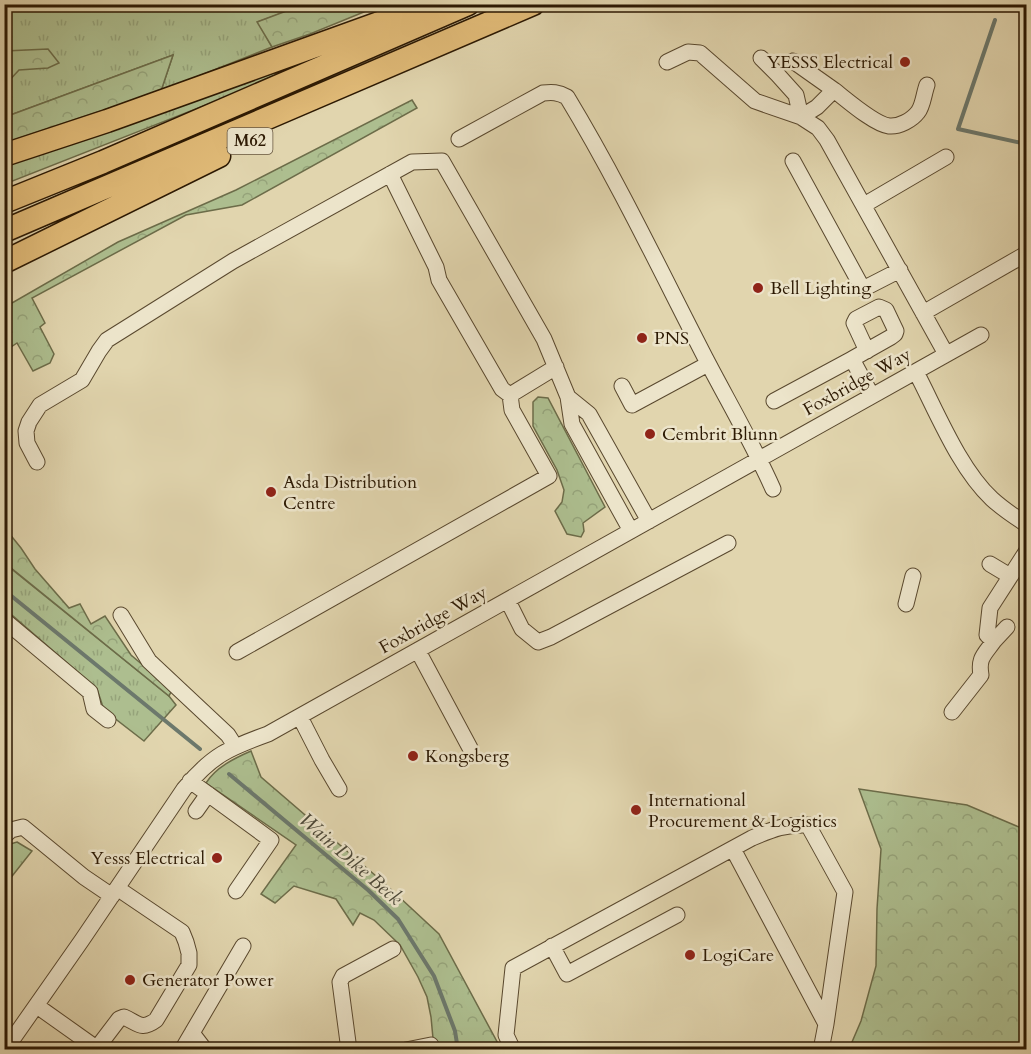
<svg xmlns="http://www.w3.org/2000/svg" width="1031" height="1054" viewBox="0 0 1031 1054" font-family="Cardo,serif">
  <defs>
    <pattern id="grass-tufts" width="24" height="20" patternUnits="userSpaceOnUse" patternTransform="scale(1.5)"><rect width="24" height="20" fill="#adbe8f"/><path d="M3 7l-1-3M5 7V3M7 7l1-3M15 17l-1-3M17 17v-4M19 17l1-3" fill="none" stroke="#95a37a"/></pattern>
    <pattern id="forest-crowns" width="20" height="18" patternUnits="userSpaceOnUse" patternTransform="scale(1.5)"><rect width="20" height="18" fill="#adbe8f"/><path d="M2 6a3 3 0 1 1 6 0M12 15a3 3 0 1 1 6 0" fill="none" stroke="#95a37a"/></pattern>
  </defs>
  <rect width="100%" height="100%" fill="#e1d5ae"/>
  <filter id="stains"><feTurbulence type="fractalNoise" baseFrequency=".00333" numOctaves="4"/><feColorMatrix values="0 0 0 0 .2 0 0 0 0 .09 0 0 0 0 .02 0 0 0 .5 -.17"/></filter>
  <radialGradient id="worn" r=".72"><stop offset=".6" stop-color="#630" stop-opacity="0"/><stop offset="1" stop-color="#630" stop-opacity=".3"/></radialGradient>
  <path fill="url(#grass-tufts)" stroke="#6c6c49" stroke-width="1.5" d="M5,5H304L258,22L272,47L161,91L173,55L5,117Z
    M265,73H287L5,184V160Z
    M4,563L169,696L176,705L144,741L104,710L97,689L5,609Z
    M17,842L32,851L5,885V848L7,845Z"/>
  <path fill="url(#forest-crowns)" stroke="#6c6c49" stroke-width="1.5" d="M305,4H381V5L310,34L272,47L257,22Z
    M48,49L59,63L48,68L19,70L5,85V51Z
    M173,55L161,91L5,143V117Z
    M412,100L417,108L242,205L186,215L32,298L45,323L40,327L54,354L50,363L33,371L17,343L5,351V307L118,242L236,190Z
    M538,397L548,398L605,507L583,523L584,531L581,537L567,534L555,511L562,502L564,490L557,470L533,426V402Z
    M4,527L21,548L35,569L69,608L80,604L91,624L105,616L131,655L172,690L169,696L5,563Z
    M251,751L261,777L383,882L439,934L501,1049H434L431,1017L427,997L418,977L400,945L374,920L360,913L353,925L336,899L294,886L275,903L261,894L296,845L206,783C216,767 235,758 251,751Z
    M859,789L967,805L1026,830V1049H849L861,1021L876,966L877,909L881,849Z"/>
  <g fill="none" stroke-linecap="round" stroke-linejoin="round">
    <path stroke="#6c786c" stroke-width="4" d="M995,20L958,129L1026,144
      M4,590L200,749
      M229,774L368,890L398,919L434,976L455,1031L458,1050"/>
    <g stroke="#59482e" stroke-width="17">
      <path id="minor" d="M761,58L778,75L796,95L801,117L817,107L834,90C847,100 874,124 889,126C899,127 912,120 918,112C923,106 924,93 927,85
        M793,61L834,90
        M667,62L688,52L700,53L755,101L801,117L818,128L827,140L946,354
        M459,139L543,93C552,92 558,92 567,97C619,183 662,274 708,363C730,405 754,446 773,489
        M793,161L863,289L900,270
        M390,174L436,267L439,280L502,389L510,395L556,367
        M864,205L946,157
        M923,313L1024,255
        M852,359L891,337L895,334L896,331L886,310L879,307L856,319L854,323L867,351
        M916,372C937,412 959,468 992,499C1003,509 1015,517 1026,524
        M622,386L632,405L708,364
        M774,401L852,359L872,396
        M37,462L27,443L26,431L29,422L40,405L82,380L99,351L107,340L233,261L412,162L442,161L544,339L568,397
        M631,531L572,424L568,397L589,414L649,521
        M990,564L1010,576
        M508,601L522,629L538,642L551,637L728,543
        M906,604L913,576
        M121,615L149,661L228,735L235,746
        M4,620L90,692L94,709L108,720
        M1007,627L994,641L987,635L990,608L1026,552
        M418,651L470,748
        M237,652L549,476L512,410L510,395
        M952,712L981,675C978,658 984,655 994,641
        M300,717L322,760L339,789
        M190,781L271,840L236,891
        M196,811L208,794
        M4,836L11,830L23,827L84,877L112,896
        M733,849L826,1024L821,1050
        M552,946L567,974L677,915
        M37,1006L99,1050
        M192,1033L205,1050
        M97,1048L119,1019L124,1017C138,1023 141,1031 156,1020L189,965V953L186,942L182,932L117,888
        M5,1050L82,940L184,789C212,755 229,748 268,734L981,335
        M182,1050L243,946
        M349,1050L340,982L343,976L393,949
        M406,1050L431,1045
        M513,1050L506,1035L513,968L752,838C773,829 786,824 808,825L845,892L826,1024"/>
    </g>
    <g stroke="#2c1903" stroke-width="25">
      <path id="highway" d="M4,155L107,121L432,4
        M4,202L103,162L468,4
        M4,231L533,4
        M4,262L219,156"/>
    </g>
    <use href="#minor" stroke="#ece4ca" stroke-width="15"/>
    <use href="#highway" stroke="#e0ba77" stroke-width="22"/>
  </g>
  <g fill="#8f2418" stroke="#ece4ca" stroke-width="2">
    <circle cx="905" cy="62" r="6"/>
    <circle cx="758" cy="288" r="6"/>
    <circle cx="642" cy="338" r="6"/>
    <circle cx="650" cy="434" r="6"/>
    <circle cx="271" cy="492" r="6"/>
    <circle cx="413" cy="756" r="6"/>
    <circle cx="636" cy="810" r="6"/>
    <circle cx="217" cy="858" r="6"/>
    <circle cx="690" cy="955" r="6"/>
    <circle cx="130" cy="980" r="6"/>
  </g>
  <g text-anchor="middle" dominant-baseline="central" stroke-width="5" stroke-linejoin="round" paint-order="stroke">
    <rect fill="#ece4ca" stroke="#66563f" stroke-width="1.5" x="227.5" y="128" width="45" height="26" rx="4.5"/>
    <g font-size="16" font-weight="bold" fill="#2c1903">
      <text x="250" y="141">M62</text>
    </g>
    <g font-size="18" fill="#2c1903" stroke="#ece4ca" text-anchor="start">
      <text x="893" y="62" text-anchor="end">YESSS Electrical</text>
      <text x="770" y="288">Bell Lighting</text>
      <text x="654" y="338">PNS</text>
      <text x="662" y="434">Cembrit Blunn</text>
      <text x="283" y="482">Asda Distribution<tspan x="283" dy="21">Centre</tspan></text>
      <text x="425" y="756">Kongsberg</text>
      <text x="648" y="800">International<tspan x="648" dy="21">Procurement &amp; Logistics</tspan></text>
      <text x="205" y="858" text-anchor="end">Yesss Electrical</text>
      <text x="702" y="955">LogiCare</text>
      <text x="142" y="980">Generator Power</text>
    </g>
    <g font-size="18" fill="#2c1903" stroke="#ece4ca">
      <text transform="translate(857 382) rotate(-29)">Foxbridge Way</text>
      <text transform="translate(433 620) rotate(-29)">Foxbridge Way</text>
    </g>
    <g font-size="20" font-style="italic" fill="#4c4838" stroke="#ece4ca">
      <text transform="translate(351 859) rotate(41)">Wain Dike Beck</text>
    </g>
  </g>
  <rect width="1031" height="1054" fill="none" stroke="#e1d5ae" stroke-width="24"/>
  <rect x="6" y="6" width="1019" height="1042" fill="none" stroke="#2c1903" stroke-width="3"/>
  <rect x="12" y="12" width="1007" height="1030" fill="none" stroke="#2c1903" stroke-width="1.5"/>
  <rect width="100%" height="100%" filter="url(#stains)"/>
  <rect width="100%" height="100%" fill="url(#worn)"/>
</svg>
